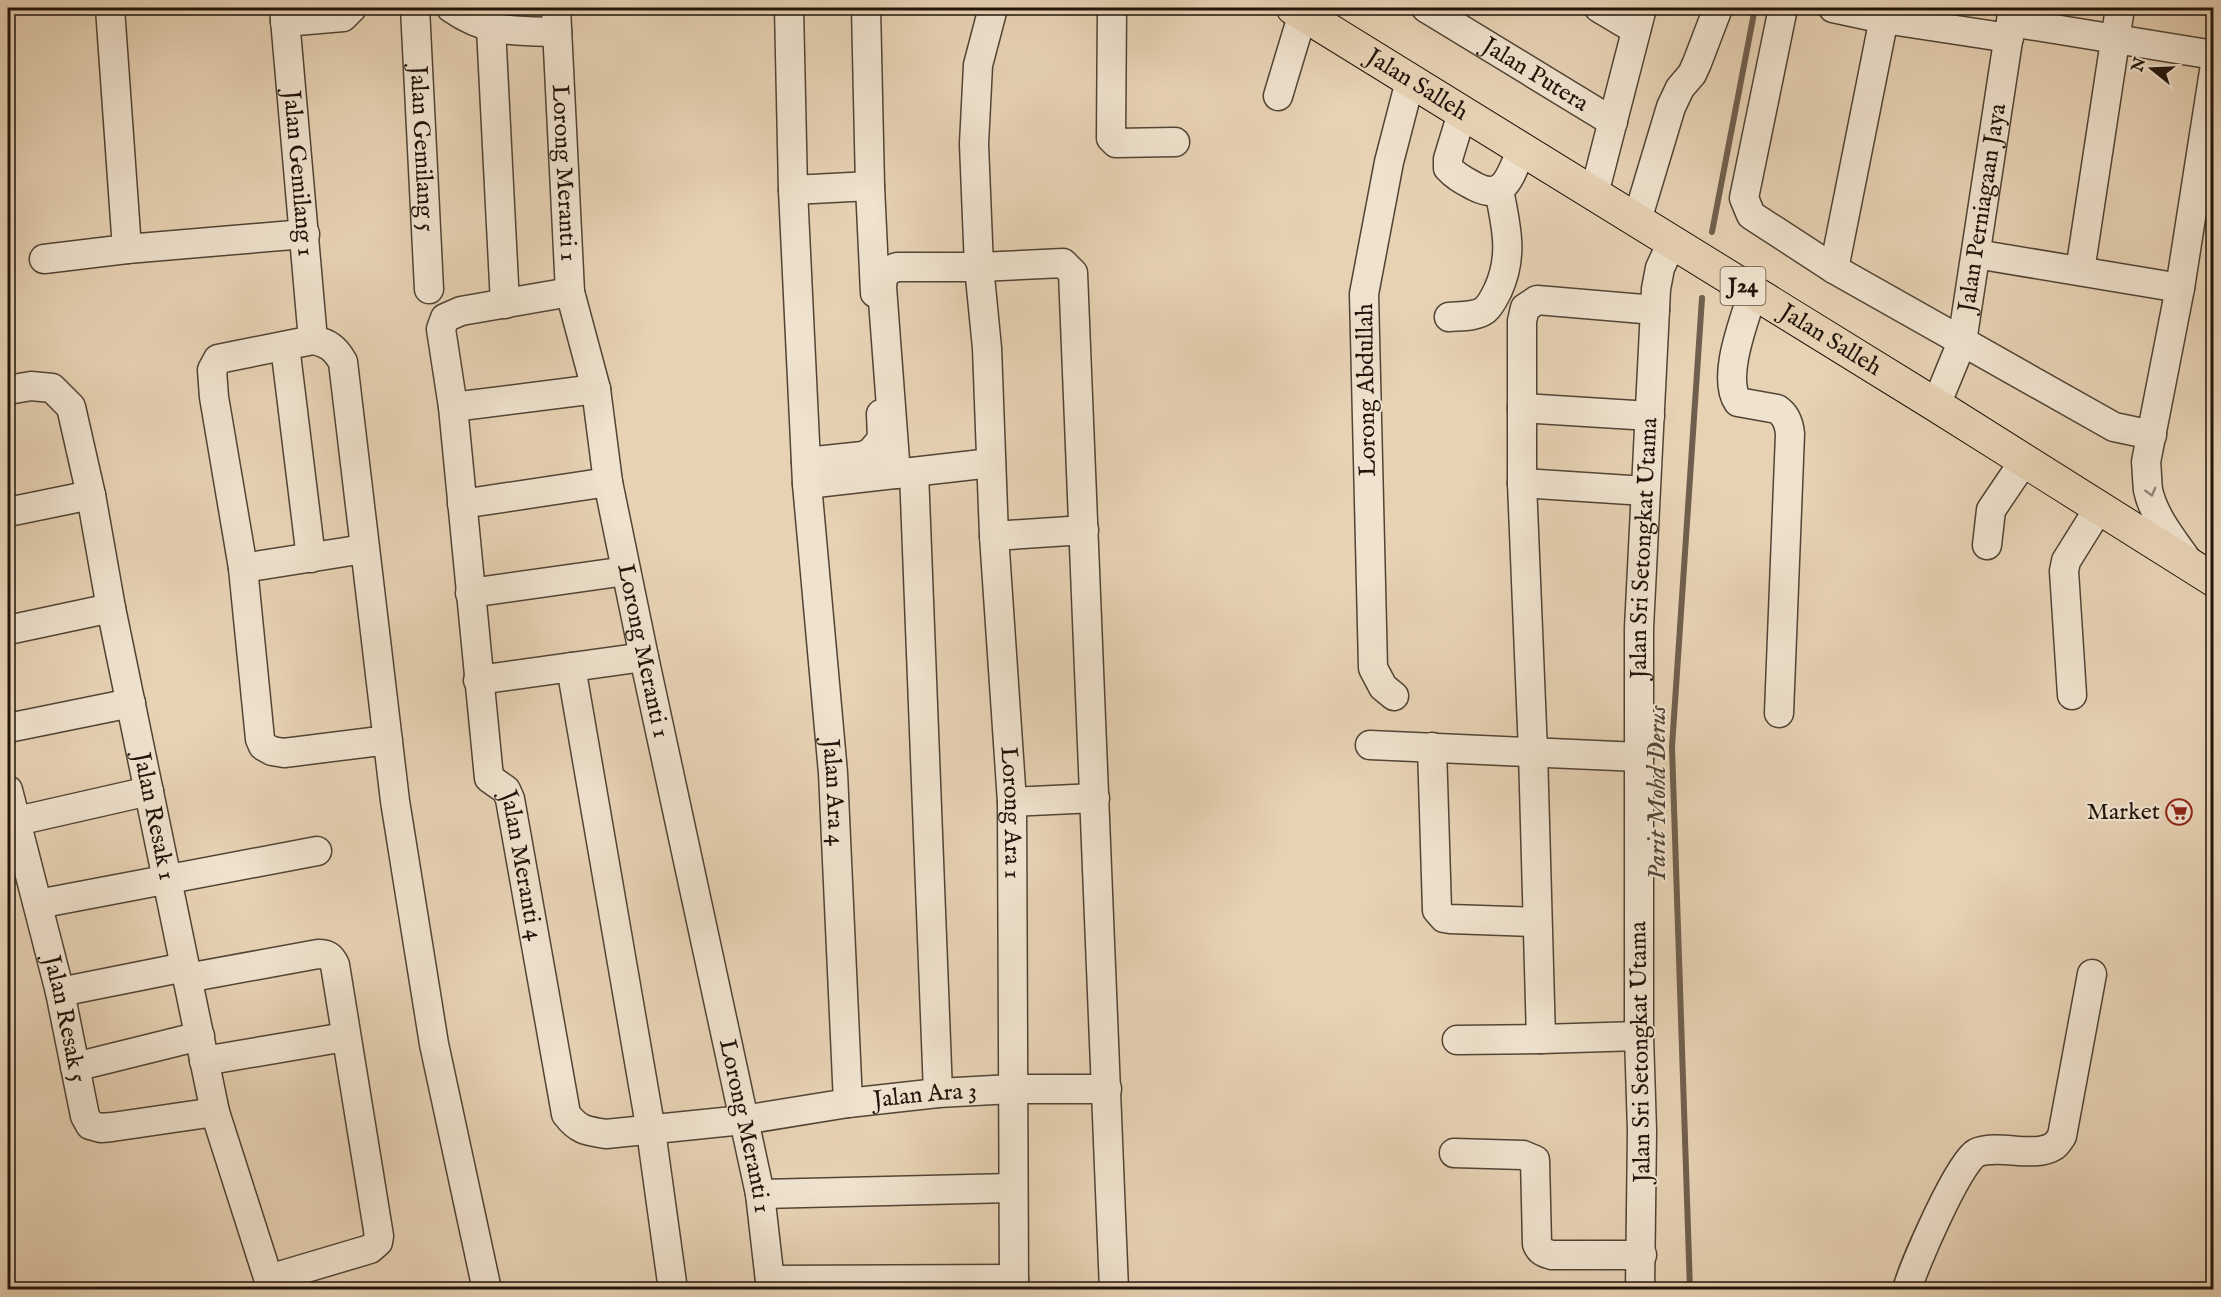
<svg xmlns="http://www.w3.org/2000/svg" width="2221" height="1297" viewBox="0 0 2221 1297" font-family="'IM FELL English',serif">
  <rect width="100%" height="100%" fill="#e7d2b4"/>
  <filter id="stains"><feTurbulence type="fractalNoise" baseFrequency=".00333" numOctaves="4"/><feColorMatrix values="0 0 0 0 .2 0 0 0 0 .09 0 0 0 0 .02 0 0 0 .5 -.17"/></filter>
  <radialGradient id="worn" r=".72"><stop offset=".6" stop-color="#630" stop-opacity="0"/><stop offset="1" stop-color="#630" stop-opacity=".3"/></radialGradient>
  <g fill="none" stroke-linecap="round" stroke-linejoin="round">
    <path stroke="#705f4e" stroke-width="6" d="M1712,232L1755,8
      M1690,1290L1672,747L1702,298"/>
    <g stroke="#524435" stroke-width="31">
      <g id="minor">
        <path id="s1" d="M284,8L313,340"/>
        <path id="s2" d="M415,8L429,289"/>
        <path d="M451,8C487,33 515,31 557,32"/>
        <path id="s3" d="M556,8L570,292L596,389L608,482L644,657L760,1194L771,1290"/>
        <path id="s4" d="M789,8L793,190L807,484L833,773L848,1103"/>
        <path d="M866,8L870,186L875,293"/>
        <path id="s5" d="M993,8L978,65L974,144L979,267L987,348L994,536L1012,802L1014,1290"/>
        <path d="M1112,8L1111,138L1116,143L1175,142"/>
        <path id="s6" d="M1426,8L1613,122"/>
        <path d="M1599,8L1636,30"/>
        <path d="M1783,8L1744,198L1751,215L1834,269L2114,427L2152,435"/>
        <path d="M1833,8L1884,19L2009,38"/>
        <path d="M285,22L343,17L352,8"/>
        <path d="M2011,22L2214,55"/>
        <path d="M491,28L505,304"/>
        <path d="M1278,96L1303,13"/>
        <path d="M1462,113L1448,159V168C1456,177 1465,181 1476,187C1506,202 1511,172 1522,149"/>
        <path d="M793,190L870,186"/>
        <path d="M1594,194L1642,8"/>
        <path d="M1637,220L1671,107L1680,88L1692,74L1697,63L1718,8"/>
        <path d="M127,249L305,234"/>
        <path d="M1976,254L2180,288"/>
        <path d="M44,259L127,249L110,8"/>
        <path d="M1834,269L1886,8"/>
        <path d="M2080,271L2120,8"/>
        <path id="s7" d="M570,292L461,311L445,318L441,329L453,407L489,778L506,790L510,799L566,1114C578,1130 586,1131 606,1134L743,1120L848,1103L938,1093L1012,1089H1107"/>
        <path d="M1753,292C1745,319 1721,377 1738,402L1777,409C1786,415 1789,423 1790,434L1779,713"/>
        <path d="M1449,317C1460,316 1476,317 1485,310C1491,305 1495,296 1498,290C1514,255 1506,226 1499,190"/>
        <path d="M285,346L311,558"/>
        <path id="s8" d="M8,390L31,386L52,388L71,407L91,495L111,608L215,1112L272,1290"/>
        <path id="s9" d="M1936,405L1962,342L2013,8"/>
        <path d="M453,407L596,389"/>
        <path d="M1522,408L1650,416"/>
        <path d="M806,462L863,456L871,452L882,439L881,414"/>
        <path d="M914,472L938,1093"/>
        <path d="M896,474L882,287C883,275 885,271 897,267H979L1063,263L1073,273L1114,1290"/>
        <path d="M1522,483L1645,491"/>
        <path d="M807,484L991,463"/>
        <path d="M462,504L608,482"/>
        <path d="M8,512L91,495"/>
        <path d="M994,536L1084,530"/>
        <path d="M1987,545L1991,510L2024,461"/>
        <path d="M2190,564C2175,542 2154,518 2148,490C2147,481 2147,471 2146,462L2180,288L2214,71"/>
        <path d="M243,568L364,549"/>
        <path d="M470,593L626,571"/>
        <path d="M8,630L111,608"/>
        <path d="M571,667L651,1131L673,1290"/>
        <path d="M478,680L644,657"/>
        <path d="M2072,695L2064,571L2066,561L2099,508"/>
        <path d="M1394,696L1383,687L1373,668L1364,294L1389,162L1410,81"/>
        <path d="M8,728L131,703"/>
        <path d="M388,740L284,753L272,751L263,746L260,739L243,568L214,397L212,370L218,359L313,340C328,343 335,348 343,362L395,801L434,1044L487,1290"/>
        <path d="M1370,745L1639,757"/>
        <path d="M1432,747L1437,910L1444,918L1450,919L1537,922"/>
        <path id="s10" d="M8,790L60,992L85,1116L90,1125L101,1128L112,1127L215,1112"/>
        <path d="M1012,802L1095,798"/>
        <path d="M17,821L149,791"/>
        <path d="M38,904L317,851"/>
        <path d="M187,978L318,954C327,954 331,956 335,965L379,1236L378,1242L370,1249L269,1279"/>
        <path d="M60,992L185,967"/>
        <path d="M1639,1036L1541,1039L1533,752L1522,483V321L1525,308L1537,300L1655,310"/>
        <path d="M1457,1040L1541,1039"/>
        <path d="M204,1061L345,1037"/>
        <path d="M75,1067L200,1036"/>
        <path d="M1454,1153L1523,1155L1535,1160L1537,1244C1540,1252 1545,1253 1552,1255H1642"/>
        <path d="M760,1194L1012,1188"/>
        <path d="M770,1280L1014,1279"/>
        <path id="s11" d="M1640,1290L1642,1131L1639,1036V628L1656,289L1660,268L1672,242"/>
        <path d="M1907,1290C1913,1267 1959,1162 1976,1153C1997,1143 2034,1159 2054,1146C2057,1144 2060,1139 2062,1136L2092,974"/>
      </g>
    </g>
    <g stroke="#21140b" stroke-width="35">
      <g id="major">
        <path id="s12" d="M1293,8L1936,405L2214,580"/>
      </g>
    </g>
    <use href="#minor" stroke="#efe2ce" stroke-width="28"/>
    <use href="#major" stroke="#e7d2b4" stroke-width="33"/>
  </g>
  <defs><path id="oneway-chevron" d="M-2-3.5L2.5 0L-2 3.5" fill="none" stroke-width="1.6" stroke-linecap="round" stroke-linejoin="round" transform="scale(1.5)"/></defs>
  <use stroke="#928576" href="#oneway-chevron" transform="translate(2151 492) rotate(75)"/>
  <defs>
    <g id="supermarket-ring" transform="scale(1.35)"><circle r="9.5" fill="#efe2ce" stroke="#8f2418" stroke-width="1.5"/><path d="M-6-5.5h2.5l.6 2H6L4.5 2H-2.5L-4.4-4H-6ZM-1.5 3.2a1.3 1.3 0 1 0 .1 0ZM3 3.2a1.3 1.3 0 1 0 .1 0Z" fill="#8f2418"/></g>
  </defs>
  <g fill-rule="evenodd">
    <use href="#supermarket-ring" x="2179" y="812"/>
  </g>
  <g text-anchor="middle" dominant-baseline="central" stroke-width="4.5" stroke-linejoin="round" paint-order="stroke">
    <rect fill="#efe2ce" stroke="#5f5246" stroke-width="1.5" x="1720.5" y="267" width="45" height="38" rx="4.5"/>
    <g font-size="22" font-weight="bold" fill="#21140b">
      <text x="1743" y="286">J24</text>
    </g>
    <g font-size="24" fill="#21140b" stroke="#efe2ce">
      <text stroke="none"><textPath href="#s6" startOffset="128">Jalan Putera</textPath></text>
      <text stroke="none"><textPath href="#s12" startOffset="146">Jalan Salleh</textPath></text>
      <text stroke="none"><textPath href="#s2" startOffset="141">Jalan Gemilang 5</textPath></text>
      <text stroke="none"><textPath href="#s3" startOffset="165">Lorong Meranti 1</textPath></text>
      <text stroke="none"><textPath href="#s1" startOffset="166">Jalan Gemilang 1</textPath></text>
      <text stroke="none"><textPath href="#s9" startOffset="204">Jalan Perniagaan Jaya</textPath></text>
      <text stroke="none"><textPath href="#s12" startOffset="632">Jalan Salleh</textPath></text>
      <text transform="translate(1367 390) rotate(-91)">Lorong Abdullah</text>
      <text stroke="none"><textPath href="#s11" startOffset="742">Jalan Sri Setongkat Utama</textPath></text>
      <text stroke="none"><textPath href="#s3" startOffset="651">Lorong Meranti 1</textPath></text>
      <text stroke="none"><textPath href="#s4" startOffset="786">Jalan Ara 4</textPath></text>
      <text stroke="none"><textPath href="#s5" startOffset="808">Lorong Ara 1</textPath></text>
      <text stroke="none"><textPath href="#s8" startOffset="489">Jalan Resak 1</textPath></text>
      <text stroke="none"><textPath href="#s7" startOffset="690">Jalan Meranti 4</textPath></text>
      <text stroke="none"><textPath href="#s10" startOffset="236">Jalan Resak 5</textPath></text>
      <text transform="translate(1641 1052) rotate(-91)">Jalan Sri Setongkat Utama</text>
      <text stroke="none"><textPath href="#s7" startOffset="1310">Jalan Ara 3</textPath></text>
      <text stroke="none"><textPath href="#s3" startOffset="1137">Lorong Meranti 1</textPath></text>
    </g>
    <g font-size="24" fill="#21140b" stroke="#efe2ce" text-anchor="end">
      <text x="2160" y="812">Market</text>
    </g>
    <g font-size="26" font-style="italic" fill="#554638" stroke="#efe2ce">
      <text transform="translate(1657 793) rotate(-90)">Parit Mohd Derus</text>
    </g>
  </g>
  <rect width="2221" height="1297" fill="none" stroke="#e7d2b4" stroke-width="30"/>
  <rect x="9" y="9" width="2203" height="1279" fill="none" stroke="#21140b" stroke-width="3"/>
  <rect x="15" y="15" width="2191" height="1267" fill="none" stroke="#21140b" stroke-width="1.5"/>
  <g transform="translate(2152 69) rotate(288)" stroke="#efe2ce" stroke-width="4.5" paint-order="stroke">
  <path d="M0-4.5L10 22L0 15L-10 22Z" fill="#21140b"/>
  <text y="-9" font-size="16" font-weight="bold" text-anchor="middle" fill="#21140b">N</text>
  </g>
  <rect width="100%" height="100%" filter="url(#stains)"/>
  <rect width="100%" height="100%" fill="url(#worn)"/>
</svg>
